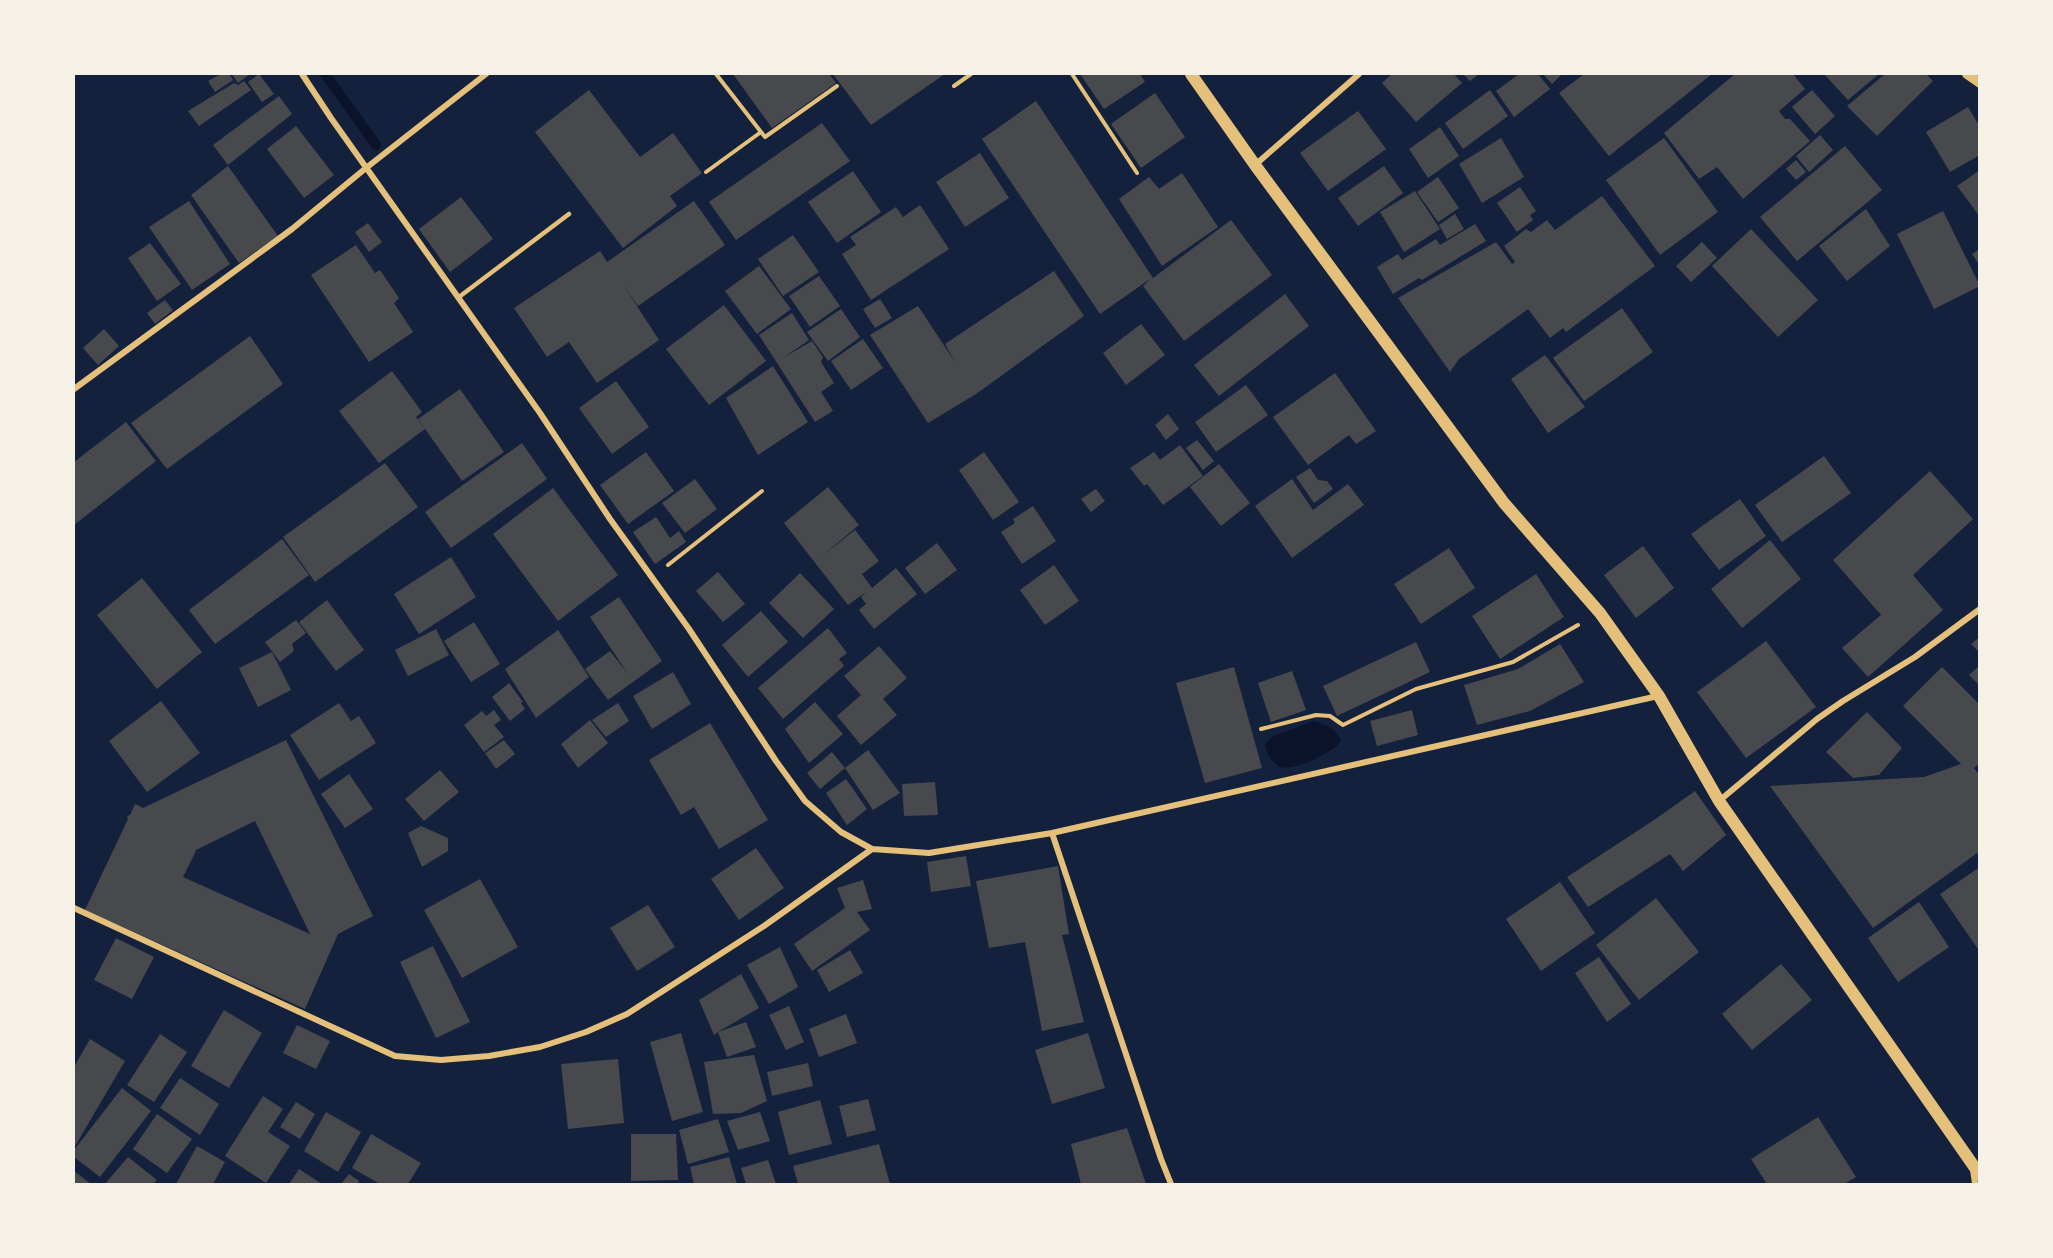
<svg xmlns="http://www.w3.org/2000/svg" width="2053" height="1258" viewBox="0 0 2053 1258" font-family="Barlow,sans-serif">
  <rect width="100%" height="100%" fill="#14213d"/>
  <path fill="#0b132b" d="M1314,721C1327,725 1335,728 1341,741C1334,752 1293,772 1280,767C1271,763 1266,752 1265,743L1274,736Z"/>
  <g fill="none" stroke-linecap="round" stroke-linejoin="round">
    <path stroke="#0b132b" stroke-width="10" d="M325,74L376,145"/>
  </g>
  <path fill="#48494c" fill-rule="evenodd" d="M221,74H229L233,80L215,92L208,81Z
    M232,74H250L238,83Z
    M259,74L274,94L262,102L248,82Z
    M733,74H829L836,83L772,128Z
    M833,74H945L871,125Z
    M1080,74H1140L1145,82L1104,109Z
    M1392,74H1454L1462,83L1416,122L1382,83Z
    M1463,74H1479L1470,81Z
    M1519,74H1538L1550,89L1514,117L1496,91Z
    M1543,74H1562L1552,84Z
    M1584,74H1712L1609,156L1559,93Z
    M1735,74H1793L1805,89L1779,111L1785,119H1790L1810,141L1743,199L1717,167L1699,179L1664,133Z
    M1824,74H1879L1848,100Z
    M1885,74H1926L1933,81L1877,136L1847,106Z
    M244,81L251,90L199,126L188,111L234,83L238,85Z
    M589,90L640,157L673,133L702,173L670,196L677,206L623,248L535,132Z
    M1490,90L1508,116L1463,149L1445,123Z
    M1812,90L1835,116L1815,134L1792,107Z
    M1155,93L1185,137L1141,168L1111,124Z
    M279,96L292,114L228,165L213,145Z
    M1036,101L1153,278L1231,220L1272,275L1184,341L1143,286L1150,279L1100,314L982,139Z
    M1968,107L1980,127V155L1950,172L1926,132Z
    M1358,111L1386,149L1328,191L1300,153Z
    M822,123L850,161L736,240L709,202Z
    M296,126L334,175L304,198L267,149Z
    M1440,127L1459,156L1428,178L1409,149Z
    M1820,135L1833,150L1809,172L1796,156Z
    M1501,138L1524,177L1482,203L1459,164Z
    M1664,138L1718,212L1660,255L1606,180Z
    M1845,146L1882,190L1797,261L1760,217Z
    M980,153L1009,198L965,227L936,182Z
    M1796,160L1806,172L1796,180L1786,169Z
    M228,166L278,236L239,263L191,195Z
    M1384,166L1403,193L1358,226L1338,198Z
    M1980,170V217L1957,186Z
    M853,171L881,212L837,243L808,202Z
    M1182,173L1218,227L1162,266L1119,199L1149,177L1159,189Z
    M1438,177L1459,208L1438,222L1417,192Z
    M1520,187L1536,211L1530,215L1533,220L1517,232L1497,203Z
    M1415,191L1440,229L1404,252L1380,212Z
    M1602,196L1655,266L1566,332L1563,328L1550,338L1528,309L1459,359L1450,372L1398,298L1496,242L1512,264L1515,262L1504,246L1526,229L1531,232L1547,220L1555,230Z
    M461,197L493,239L450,272L419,229Z
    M189,201L230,264L192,290L149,227Z
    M694,201L725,245L638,306L624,286L659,340L597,383L569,342L547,357L514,308L600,251L607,262Z
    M920,205L949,249L871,300L842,254L856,245L850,237L896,207L903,217Z
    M1866,209L1890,246L1847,281L1819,246Z
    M1943,211L1980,286L1934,309L1897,234Z
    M1455,214L1464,229L1447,239L1439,225Z
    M368,223L382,242L369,252L355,232Z
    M1475,224L1486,241L1422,280L1419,278L1393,294L1377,267L1398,254L1402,260L1436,239L1440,245Z
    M1751,229L1818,300L1778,337L1712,266Z
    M793,235L819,272L783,296L758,259Z
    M1702,242L1717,258L1691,282L1676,266Z
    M150,243L181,284L157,301L128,258Z
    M356,245L375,273L380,270L399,298L394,303L413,332L369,362L311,275Z
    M1980,249V266L1972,254Z
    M759,266L791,309L757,334L725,291Z
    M1054,271L1084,316L976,394L928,423L870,335L918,306L955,362L945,344Z
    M819,276L840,306L810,327L789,296Z
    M1285,294L1309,326L1219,396L1194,365Z
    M880,299L892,318L875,328L863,309Z
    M165,300L173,310L155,324L147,313Z
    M724,305L766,361L709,405L666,349Z
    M1622,308L1653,352L1584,401L1553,358Z
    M841,309L860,337L828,361L807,332Z
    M792,313L809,340L783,358L812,341L823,357L821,362L834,383L821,392L833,411L815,422L759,335Z
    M1141,324L1165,355L1126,385L1103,353Z
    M104,329L119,346L98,365L83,348Z
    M250,336L283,384L167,469L131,423Z
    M863,339L883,368L851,390L831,361Z
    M1545,355L1585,407L1548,433L1511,379Z
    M773,366L808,422L758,455L726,398Z
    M392,371L422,412L416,417L425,429L379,463L339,411Z
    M1335,373L1376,431L1356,444L1349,435L1308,465L1273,417Z
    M616,381L649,427L612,454L579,408Z
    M1246,385L1268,415L1216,452L1195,422Z
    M460,389L504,452L462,481L418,419Z
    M1168,414L1179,429L1166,440L1155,425Z
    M126,422L156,461L74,525V462Z
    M1197,440L1214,461L1203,470L1186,448Z
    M522,443L547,479L451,548L425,512Z
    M1180,445L1203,476L1163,505L1147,484L1144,486L1130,468L1154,452L1160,460Z
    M646,452L674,491L628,524L600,485Z
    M984,452L1019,502L993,520L959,470Z
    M1824,456L1851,493L1782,542L1755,505Z
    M385,463L418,507L315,582L283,537Z
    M1219,464L1250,503L1221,526L1190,487Z
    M1310,468L1318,480L1327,481L1333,489L1314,503L1296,477Z
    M1930,471L1973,519L1913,575L1943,610L1868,677L1842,648L1881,615L1833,560Z
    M695,479L717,509L685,533L662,503Z
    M1292,479L1313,510L1348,484L1364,505L1292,558L1255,506Z
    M828,487L859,525L822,556L855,530L879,561L862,574L872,588L896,568L917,594L874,629L859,610L866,604L861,597L866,592L848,605L784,523Z
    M553,488L618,575L558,621L493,534Z
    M1096,489L1105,501L1091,512L1081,499Z
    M1740,499L1766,536L1719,570L1691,534Z
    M1033,506L1056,541L1022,564L1001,532L1015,523L1013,519Z
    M656,517L670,538L679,531L686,542L655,564L633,532Z
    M282,539L309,575L215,644L189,610Z
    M1770,540L1801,579L1742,628L1711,589Z
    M937,543L957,570L925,594L905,568Z
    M1643,546L1674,588L1636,618L1604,575Z
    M1449,548L1475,588L1421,624L1394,584Z
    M451,557L476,597L419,634L394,594Z
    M1054,565L1079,601L1045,625L1020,590Z
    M718,572L745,604L723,622L696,591Z
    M800,573L834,609L803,638L769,603Z
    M1536,574L1564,617L1500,659L1472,616Z
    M142,578L202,652L157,689L97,615Z
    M619,597L662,661L608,700L585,669L610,651L628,674L590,617Z
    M327,600L364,650L336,671L299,622Z
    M761,611L788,642L748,677L722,645Z
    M296,620L306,633L292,644L294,651L280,662L265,642Z
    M474,622L500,664L471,682L444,641Z
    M828,628L847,653L839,659L844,666L783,719L758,688Z
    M436,629L449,655L408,676L395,650Z
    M558,630L589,677L536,718L505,669Z
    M1980,637V653L1971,644Z
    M1766,641L1816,707L1746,758L1697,692Z
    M1416,642L1430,672L1337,716L1323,686Z
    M1560,644L1584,682L1530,711L1477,725L1464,685L1518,669Z
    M879,646L907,678L883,699L897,715L861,745L837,716L861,695L844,676Z
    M272,652L291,690L258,707L239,668Z
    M1980,665V686L1969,675Z
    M1234,667L1262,768L1205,783L1176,683Z
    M1942,667L1980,705V763L1974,768L1980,776V851L1873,928L1770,786L1924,777L1961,764L1903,706Z
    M1292,671L1306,710L1271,722L1258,683Z
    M673,672L691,704L652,729L633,696Z
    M509,683L523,702L521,703L525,709L510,721L492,697Z
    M161,701L200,753L147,792L109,741Z
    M815,702L843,734L809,763L785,729Z
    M339,703L351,721L359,716L376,743L319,780L290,735Z
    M618,703L629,721L606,737L592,720Z
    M494,710L501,720L494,725L504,737L484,752L464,725L482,711L486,716Z
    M1412,710L1418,735L1377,746L1370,721Z
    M1867,712L1902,748L1879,775L1853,778L1826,752Z
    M590,720L608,743L578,768L561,744Z
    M710,723L768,820L719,849L694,807L681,815L649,760Z
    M286,740L373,916L338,934L305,1009L85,910L128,819L127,816L130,815L135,804L143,808ZM255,821L310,934L183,877L196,851H194Z
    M504,740L515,754L496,769L485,753Z
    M868,750L900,793L873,810L845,768Z
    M832,752L845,768L820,789L807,773Z
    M440,770L459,792L424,821L405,799Z
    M349,774L373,809L345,828L321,794Z
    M846,779L867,809L847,825L826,793Z
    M935,782L938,815L904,816L902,784Z
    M1695,791L1726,835L1683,871L1670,854L1588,907L1567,877L1654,820Z
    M421,826L448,838V851L422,867L408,833Z
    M756,848L784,888L739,920L711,879Z
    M966,856L971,886L931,892L927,862Z
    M1058,866L1069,934L1062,935L1084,1022L1042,1031L1025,942L989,948L976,881Z
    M1980,867V952L1940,894Z
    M480,879L518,947L462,978L424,910Z
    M863,880L872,909L857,912L870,930L812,971L794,944L845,908L837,888Z
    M1560,882L1595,933L1541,971L1506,919Z
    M1656,898L1699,952L1639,1000L1596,945Z
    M1919,902L1949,947L1898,982L1868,938Z
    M648,905L675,947L637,971L610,928Z
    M116,938L154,957L132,999L94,980Z
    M433,946L470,1022L436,1038L400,962Z
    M780,947L798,987L769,1004L747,965Z
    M850,950L863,973L829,992L817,970Z
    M1599,957L1631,1004L1607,1022L1575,973Z
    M1781,964L1812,1000L1752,1050L1722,1014Z
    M741,974L759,1008L718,1032L746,1022L756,1047L727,1057L718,1032L714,1035L699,1000Z
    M789,1006L804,1042L786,1050L769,1015Z
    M224,1010L262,1033L229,1088L191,1066Z
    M846,1014L857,1043L819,1057L809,1029Z
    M297,1025L330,1041L316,1069L283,1053Z
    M681,1033L703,1112L672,1121L650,1042Z
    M1088,1033L1105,1088L1052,1104L1035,1050Z
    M160,1034L187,1052L154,1102L127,1085Z
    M90,1039L125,1061L74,1148V1067Z
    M754,1055L767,1101L741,1113L713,1114L704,1062Z
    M618,1059L624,1123L568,1129L561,1064Z
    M808,1063L813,1086L772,1096L767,1072Z
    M180,1078L219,1104L200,1135L160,1108Z
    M122,1088L151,1111L100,1177L74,1157V1150Z
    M263,1096L283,1109L268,1132L290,1146L266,1183L225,1156Z
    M868,1099L876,1130L847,1137L839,1106Z
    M820,1100L832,1144L789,1155L778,1112Z
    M296,1102L315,1114L300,1139L280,1127Z
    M326,1112L361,1132L338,1172L304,1151Z
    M760,1112L770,1141L738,1150L727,1121Z
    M157,1114L192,1139L167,1173L133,1149Z
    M1818,1117L1856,1177L1844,1184H1767L1751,1159Z
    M718,1119L729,1152L688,1164L679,1130Z
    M1127,1128L1146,1184H1081L1071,1144Z
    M371,1134L421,1163L408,1184H380L352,1168Z
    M631,1134H676L678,1180L631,1181Z
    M879,1144L890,1184H798L793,1166Z
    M197,1146L225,1162L213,1184H176Z
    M128,1157L157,1180L153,1184H105Z
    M729,1157L737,1184H694L690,1167Z
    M768,1160L776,1184H746L741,1168Z
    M299,1169L322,1184H289Z
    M74,1171L91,1184H74Z
    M349,1174L359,1181L357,1184H341Z"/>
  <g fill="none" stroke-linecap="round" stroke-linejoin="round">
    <path stroke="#e5c07b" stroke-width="4" d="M716,74L761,132
      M1072,74L1137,173
      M954,86L971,74
      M706,172L761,132L765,137L837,86
      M668,565L762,491
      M1261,729L1316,715L1330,716L1343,725L1416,689L1513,662L1578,625"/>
    <path stroke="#e5c07b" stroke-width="4.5" d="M459,297L569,214"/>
    <path stroke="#e5c07b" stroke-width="6" d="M302,74L331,118L540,413L610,519L689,629L776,761L805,801L841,832L872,849L929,853L1052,833L1658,696
      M1255,165L1359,74
      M74,389L292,229L366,168L486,74
      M1719,801L1817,719L1843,701L1915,657L1980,609
      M1052,833L1161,1159L1171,1184
      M74,908L395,1056L441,1060L489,1056L540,1047L586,1032L627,1014L764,926L872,849
      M1973,1169L1975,1184"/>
    <path stroke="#e5c07b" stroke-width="10" d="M1967,74L1980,83"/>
    <path stroke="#e5c07b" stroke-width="12" d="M1191,74L1255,165L1504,503L1600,613L1659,696L1719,801L1980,1175"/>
  </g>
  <rect width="2053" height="1258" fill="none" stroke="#f6f1e7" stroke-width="150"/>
</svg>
